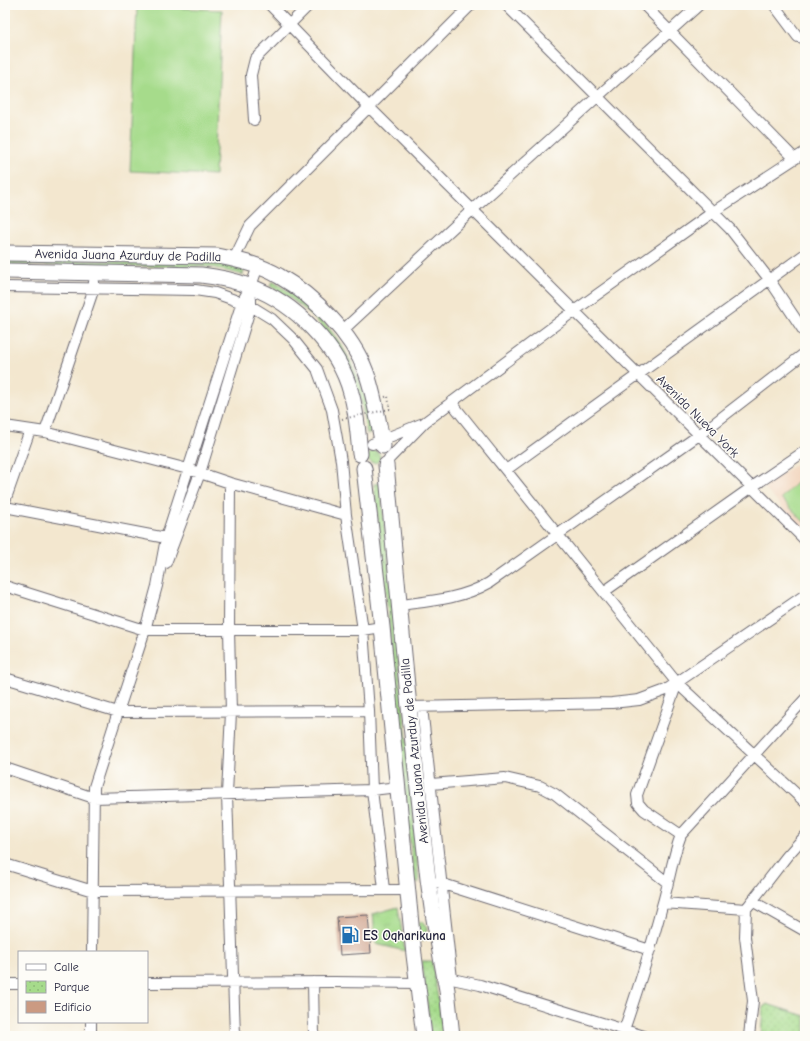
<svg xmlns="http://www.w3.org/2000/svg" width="810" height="1041" viewBox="0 0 810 1041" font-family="'Comic Neue',sans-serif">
  <defs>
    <pattern id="grass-tufts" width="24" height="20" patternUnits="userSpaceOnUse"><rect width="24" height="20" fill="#a6db8b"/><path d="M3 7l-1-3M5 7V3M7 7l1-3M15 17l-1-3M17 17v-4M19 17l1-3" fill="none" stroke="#8fbc79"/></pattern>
    <pattern id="park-dots" width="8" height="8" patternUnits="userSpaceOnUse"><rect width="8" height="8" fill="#a6db8b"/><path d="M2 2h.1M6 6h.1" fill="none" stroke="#8fbc79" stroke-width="1.8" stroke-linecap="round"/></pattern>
  </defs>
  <rect width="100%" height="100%" fill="#fdfcf7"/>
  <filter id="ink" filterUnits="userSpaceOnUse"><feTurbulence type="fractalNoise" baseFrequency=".025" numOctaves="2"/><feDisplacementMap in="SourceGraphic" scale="8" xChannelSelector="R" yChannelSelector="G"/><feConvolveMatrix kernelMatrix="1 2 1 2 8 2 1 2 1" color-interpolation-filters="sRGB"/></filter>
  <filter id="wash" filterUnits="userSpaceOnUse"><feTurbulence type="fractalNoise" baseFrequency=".012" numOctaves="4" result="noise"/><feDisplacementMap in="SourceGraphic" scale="16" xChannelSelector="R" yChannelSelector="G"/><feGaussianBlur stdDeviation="0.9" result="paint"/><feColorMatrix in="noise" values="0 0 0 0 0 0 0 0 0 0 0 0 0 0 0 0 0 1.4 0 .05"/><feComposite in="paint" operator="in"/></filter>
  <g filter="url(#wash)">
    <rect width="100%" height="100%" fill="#f3e7cf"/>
    <path fill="#f2d5bd" d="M805,458V531L765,489L768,483Z"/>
    <path fill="url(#grass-tufts)" stroke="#647e63" d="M368 457a6 6 0 1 1 12 0a6 6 0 1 1-12 0Z
      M398,907L405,951L376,944L373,914Z"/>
    <path fill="url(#park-dots)" stroke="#647e63" d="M5,260L210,262L244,270L243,275L211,267L5,265Z
      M272,281C320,308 350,347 366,400C369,411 371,422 373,433L367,434C364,422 363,409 360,397C345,347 316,311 270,286Z
      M380,483L408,751L419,883H414L382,554L374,484Z
      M421,921L427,928L426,938L423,942L420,938L418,925Z
      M422,961H432L444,1036H431Z
      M767,1004L805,1016V1036H761L763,1007Z"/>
    <path fill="#a6db8b" stroke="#647e63" d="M137,6L222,10L215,175L130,171Z
      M803,476L805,478V523L781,498Z"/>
    <g id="blocks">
      <path fill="#cb9a82" d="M368,915L371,953L340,955L337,917Z"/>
    </g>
  </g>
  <g filter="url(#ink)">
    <use href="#blocks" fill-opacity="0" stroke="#6b676f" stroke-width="1"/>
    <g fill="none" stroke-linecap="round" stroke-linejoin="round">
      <g stroke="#6b676f" stroke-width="12">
        <path id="minor" d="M270,5L369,107L805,540
          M506,5L730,229L769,279L805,333
          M644,5L795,159
          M774,5L798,37L805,38
          M254,120L251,75L255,59L309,5
          M234,259L250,226L471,5
          M5,287L195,290L215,293L251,306L272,319L293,339L317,369L332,410L341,461L346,515L363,630L369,711L372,790L384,889
          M342,331L472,210L699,5
          M451,402L677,683L805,802
          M5,426L45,432L188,469L230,483L346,515
          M45,432L94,288V282
          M372,444L421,424
          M388,460L425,422L574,311L713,212L805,152
          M506,470L805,254
          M230,483L229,630L231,712L227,794L235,1036
          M5,501L30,430
          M5,507L166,538
          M166,563L200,473L251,306V299
          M5,586L145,630H363L382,627
          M605,591L752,487L805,451
          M400,605C431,601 461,599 489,583L699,435L805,353
          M5,678L118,712L369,711
          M677,683L637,795L638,803L644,810L681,835
          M409,707L612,703L639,700L666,690L805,595
          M422,707L452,979
          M5,768L94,798L372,790L398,787
          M431,784L505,778L540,786L555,794L668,883
          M5,864L93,891L408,890
          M437,882L650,950
          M752,901L805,931
          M663,903L746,909L787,856L805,836
          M746,909L745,937L753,1001L749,1036
          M92,952L94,787L118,712L145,630L157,586L166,538L242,302L251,286L258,266
          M449,973L452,979L480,985L644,1036
          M313,982L314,1036
          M147,983L334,982L417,983
          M5,984H19
          M624,1030C638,989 651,948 662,906C669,883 672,858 681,835L805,699
          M91,1036V1022"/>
      </g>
      <g stroke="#6b676f" stroke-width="17">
        <path id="highway" d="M5,253L218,256C239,260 261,265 279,276C314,296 352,334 366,372C375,396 378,421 383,446
          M5,271L201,275C218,277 233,280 249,286C294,302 339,347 351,393C357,413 358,434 360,454
          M386,465L409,707L428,879L432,908L447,990L452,1036
          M364,468L382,627L414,955L424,1036"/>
      </g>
      <path stroke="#6b676f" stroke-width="2" stroke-dasharray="1 3" stroke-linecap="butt" d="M385,397L388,396L390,409"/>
      <use href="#minor" stroke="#fff" stroke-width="10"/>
      <use href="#highway" stroke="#fff" stroke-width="15"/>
      <path stroke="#6b676f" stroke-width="2" stroke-dasharray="1 3" stroke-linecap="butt" d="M342,419L390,409"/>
    </g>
  </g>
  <defs>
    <g id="fuel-bare" transform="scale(1.38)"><path d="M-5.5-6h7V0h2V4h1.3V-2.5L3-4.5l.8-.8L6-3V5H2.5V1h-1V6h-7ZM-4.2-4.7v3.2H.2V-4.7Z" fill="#1f6fb2" stroke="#fdfcf7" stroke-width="2.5" paint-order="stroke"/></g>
  </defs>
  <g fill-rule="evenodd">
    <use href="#fuel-bare" x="350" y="935"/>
  </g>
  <g text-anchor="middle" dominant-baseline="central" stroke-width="3" stroke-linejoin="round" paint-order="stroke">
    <g font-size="13" fill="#22223b" stroke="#fdfcf7">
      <text transform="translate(128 255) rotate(1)">Avenida Juana Azurduy de Padilla</text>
      <text transform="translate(698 416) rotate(45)">Avenida Nueva York</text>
      <text transform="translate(414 751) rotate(-96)">Avenida Juana Azurduy de Padilla</text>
    </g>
    <g font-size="13" font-weight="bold" fill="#22223b" stroke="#fdfcf7" text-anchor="start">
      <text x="363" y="935">ES Oqharikuna</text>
    </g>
  </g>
  <rect width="810" height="1041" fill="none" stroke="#fdfcf7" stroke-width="20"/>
  <rect x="18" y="951" width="130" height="72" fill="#fdfcf7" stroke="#a5a5ac"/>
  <rect x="26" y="964" width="20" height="6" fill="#ffffff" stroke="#a5a5ac"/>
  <text x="54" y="971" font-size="12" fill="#22223b">Calle</text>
  <rect x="26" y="981" width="20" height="12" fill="url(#park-dots)" stroke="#a5a5ac"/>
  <text x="54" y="991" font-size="12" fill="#22223b">Parque</text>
  <rect x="26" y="1001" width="20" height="12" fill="#cb9a82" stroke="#a5a5ac"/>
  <text x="54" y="1011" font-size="12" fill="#22223b">Edificio</text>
</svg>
